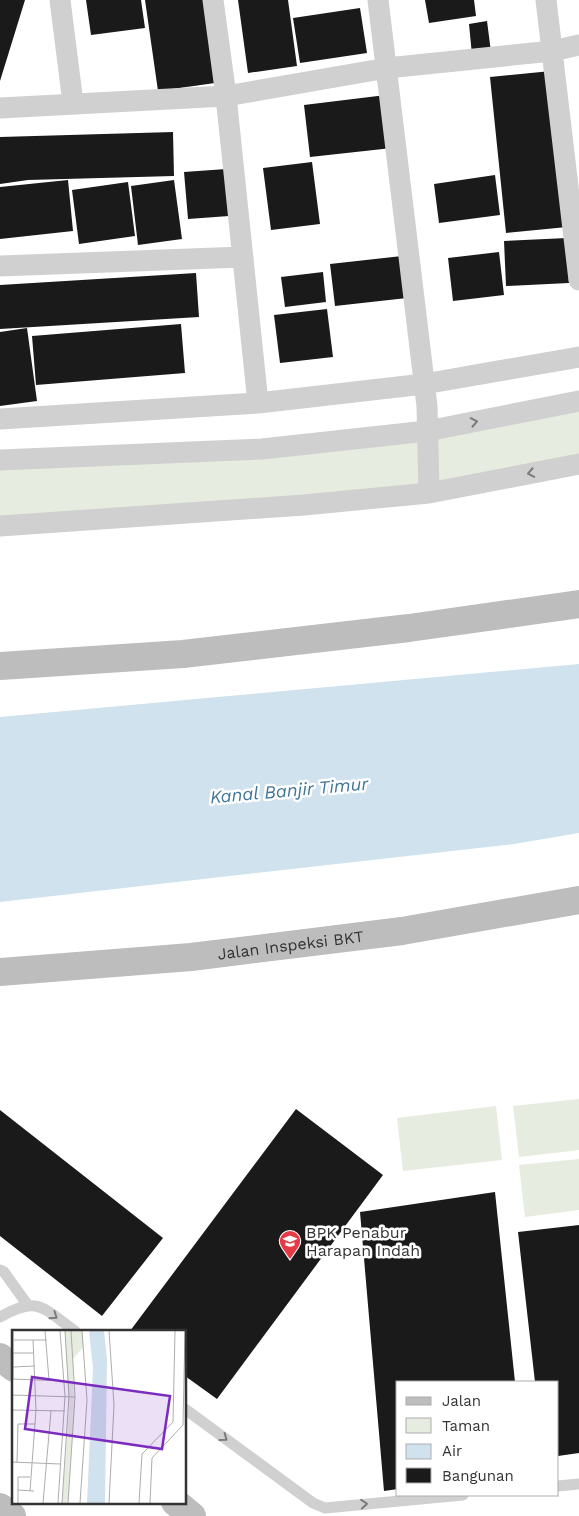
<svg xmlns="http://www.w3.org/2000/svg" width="579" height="1516" viewBox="0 0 579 1516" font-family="'Work Sans',sans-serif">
  <rect width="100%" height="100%" fill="#fff"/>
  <path fill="#e6ecdf" d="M579,406V460L304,505L0,526V460L262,449Z
    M579,1099V1150L519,1157L513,1106Z
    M496,1106L502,1160L403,1171L397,1118Z
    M579,1159V1210L525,1217L519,1165Z"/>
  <path fill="#cfe2ee" d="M579,664V833L514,844L0,902V717Z"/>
  <path fill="#1a1a1a" d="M0,0H25L0,81Z
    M86,0H141L145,28L91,35Z
    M145,0H203L215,83L158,91Z
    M238,0H288L297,66L248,73Z
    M425,0H474L476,16L429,23Z
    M360,8L367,53L300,63L293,18Z
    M487,21L491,52L472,55L469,24Z
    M551,71L567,227L506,233L490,77Z
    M386,95L392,148L310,157L304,105Z
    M173,132L174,176L28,180L0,184V137Z
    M312,162L320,224L271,230L263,168Z
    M226,169L229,216L188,219L184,172Z
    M495,175L500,215L439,223L434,184Z
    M68,180L73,231L0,239V187Z
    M174,180L182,239L138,245L131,186Z
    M128,182L135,236L79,244L72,190Z
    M567,238L569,283L506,286L504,241Z
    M499,252L504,295L453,301L448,258Z
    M402,256L407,298L335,306L330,264Z
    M323,272L326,302L285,307L281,277Z
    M196,273L199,317L0,329V285Z
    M327,309L333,357L280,363L274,315Z
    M181,324L185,373L36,385L32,336Z
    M27,328L37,401L0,406V332Z
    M296,1109L383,1175L217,1399L185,1376V1331H130Z
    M0,1110L163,1238L102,1316L0,1236Z
    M495,1192L515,1382H398V1489L384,1491L360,1212Z
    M579,1225V1453L558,1456V1382H535L518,1232Z"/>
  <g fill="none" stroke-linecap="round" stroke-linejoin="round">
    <path stroke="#d0d0d0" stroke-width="11" d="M0,1270L4,1272L27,1304
      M0,1317C38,1295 43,1308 75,1331
      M185,1409L313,1503L325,1508L463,1495
      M558,1486L579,1484"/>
    <path stroke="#d0d0d0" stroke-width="21" d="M60,0L73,103
      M213,0L226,96L258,403
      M378,0L427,406L429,493
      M546,0L579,280
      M0,108L226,96L387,68L552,51L579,45
      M0,266L243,257
      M0,419L258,403L424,384L579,357
      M0,460L262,449L427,431L579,401
      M0,526L304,505L429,493L579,464"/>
    <g stroke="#bdbdbd" stroke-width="28">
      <path d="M0,666L183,654L409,628L579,604"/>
      <path id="s1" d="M0,972L191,957L402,931L579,900"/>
      <path d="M0,1357L14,1368"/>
      <path d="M175,1502L192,1516"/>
      <path d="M0,1507L12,1516"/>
    </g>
  </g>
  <defs><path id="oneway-chevron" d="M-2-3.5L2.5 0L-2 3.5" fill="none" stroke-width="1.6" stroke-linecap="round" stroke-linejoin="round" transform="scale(1.25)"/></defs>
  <g stroke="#7a7a7a">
    <use href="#oneway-chevron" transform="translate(474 422) rotate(-11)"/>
    <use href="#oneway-chevron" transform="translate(531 473) rotate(169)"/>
    <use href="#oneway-chevron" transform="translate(54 1316) rotate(35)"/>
    <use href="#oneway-chevron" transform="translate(224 1438) rotate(36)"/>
    <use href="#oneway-chevron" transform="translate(364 1504) rotate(-5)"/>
  </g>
  <defs>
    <g id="school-pin" transform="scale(1.125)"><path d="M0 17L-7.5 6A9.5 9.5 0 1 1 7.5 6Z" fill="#e63946" stroke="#fff"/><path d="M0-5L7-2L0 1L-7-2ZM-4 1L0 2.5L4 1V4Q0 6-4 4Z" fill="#fff"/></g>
  </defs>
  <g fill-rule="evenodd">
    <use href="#school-pin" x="290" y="1241"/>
  </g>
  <g text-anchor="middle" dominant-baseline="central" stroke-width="5" stroke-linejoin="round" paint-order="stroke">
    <g font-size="16" fill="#333" stroke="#fff">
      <text stroke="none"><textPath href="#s1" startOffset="292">Jalan Inspeksi BKT</textPath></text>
    </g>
    <g font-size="16" fill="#333" stroke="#fff" text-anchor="start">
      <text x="306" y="1232">BPK Penabur<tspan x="306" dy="18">Harapan Indah</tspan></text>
    </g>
    <g font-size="18" font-style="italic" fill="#3f7597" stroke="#fff">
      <text transform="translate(289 790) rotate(-5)">Kanal Banjir Timur</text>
    </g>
  </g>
  <g transform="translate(12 1330)">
    <rect width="174" height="174" fill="#fff"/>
    <path d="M53,1H70L72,16L61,29L62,78L56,173H50L57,81Z" fill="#e6ecdf"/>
    <path d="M77,1H92L95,30L93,173H75L81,38Z" fill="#cfe2ee"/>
    <path fill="none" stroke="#adadad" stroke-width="1" d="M33,1L37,50M2,10H35M1,23H22M1,37L23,36M0,49L53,51M1,49V1M0,65L63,67M0,80L53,81M0,132L48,134M5,133L6,94H23M6,160L22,161M18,161L24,80L21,10M6,173V147H18M31,173L39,81M46,173L53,66L48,1M50,173L57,66L53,1M56,173L63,67L59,1M68,173L75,70L70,1M97,173L102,75L97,1M127,173L130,124L161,92L163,1M138,173L140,128L171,95L173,1"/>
    <path fill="#7b2cbf" fill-opacity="0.15" stroke="#7b2cbf" stroke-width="2.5" d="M20,47L158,66L150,119L13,99Z"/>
    <rect width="174" height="174" fill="none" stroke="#333" stroke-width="2.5"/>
  </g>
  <rect x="396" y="1381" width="162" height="115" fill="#ffffff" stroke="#adadad"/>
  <rect x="406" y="1397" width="25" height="8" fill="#bdbdbd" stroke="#adadad"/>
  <text x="442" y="1406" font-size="15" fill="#333333">Jalan</text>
  <rect x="406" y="1418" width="25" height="15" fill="#e6ecdf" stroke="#adadad"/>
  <text x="442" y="1431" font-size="15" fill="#333333">Taman</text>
  <rect x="406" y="1444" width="25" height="15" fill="#cfe2ee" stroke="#adadad"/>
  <text x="442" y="1456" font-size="15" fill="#333333">Air</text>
  <rect x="406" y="1468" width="25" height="15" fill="#1a1a1a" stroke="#adadad"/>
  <text x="442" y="1481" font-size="15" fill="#333333">Bangunan</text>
</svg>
